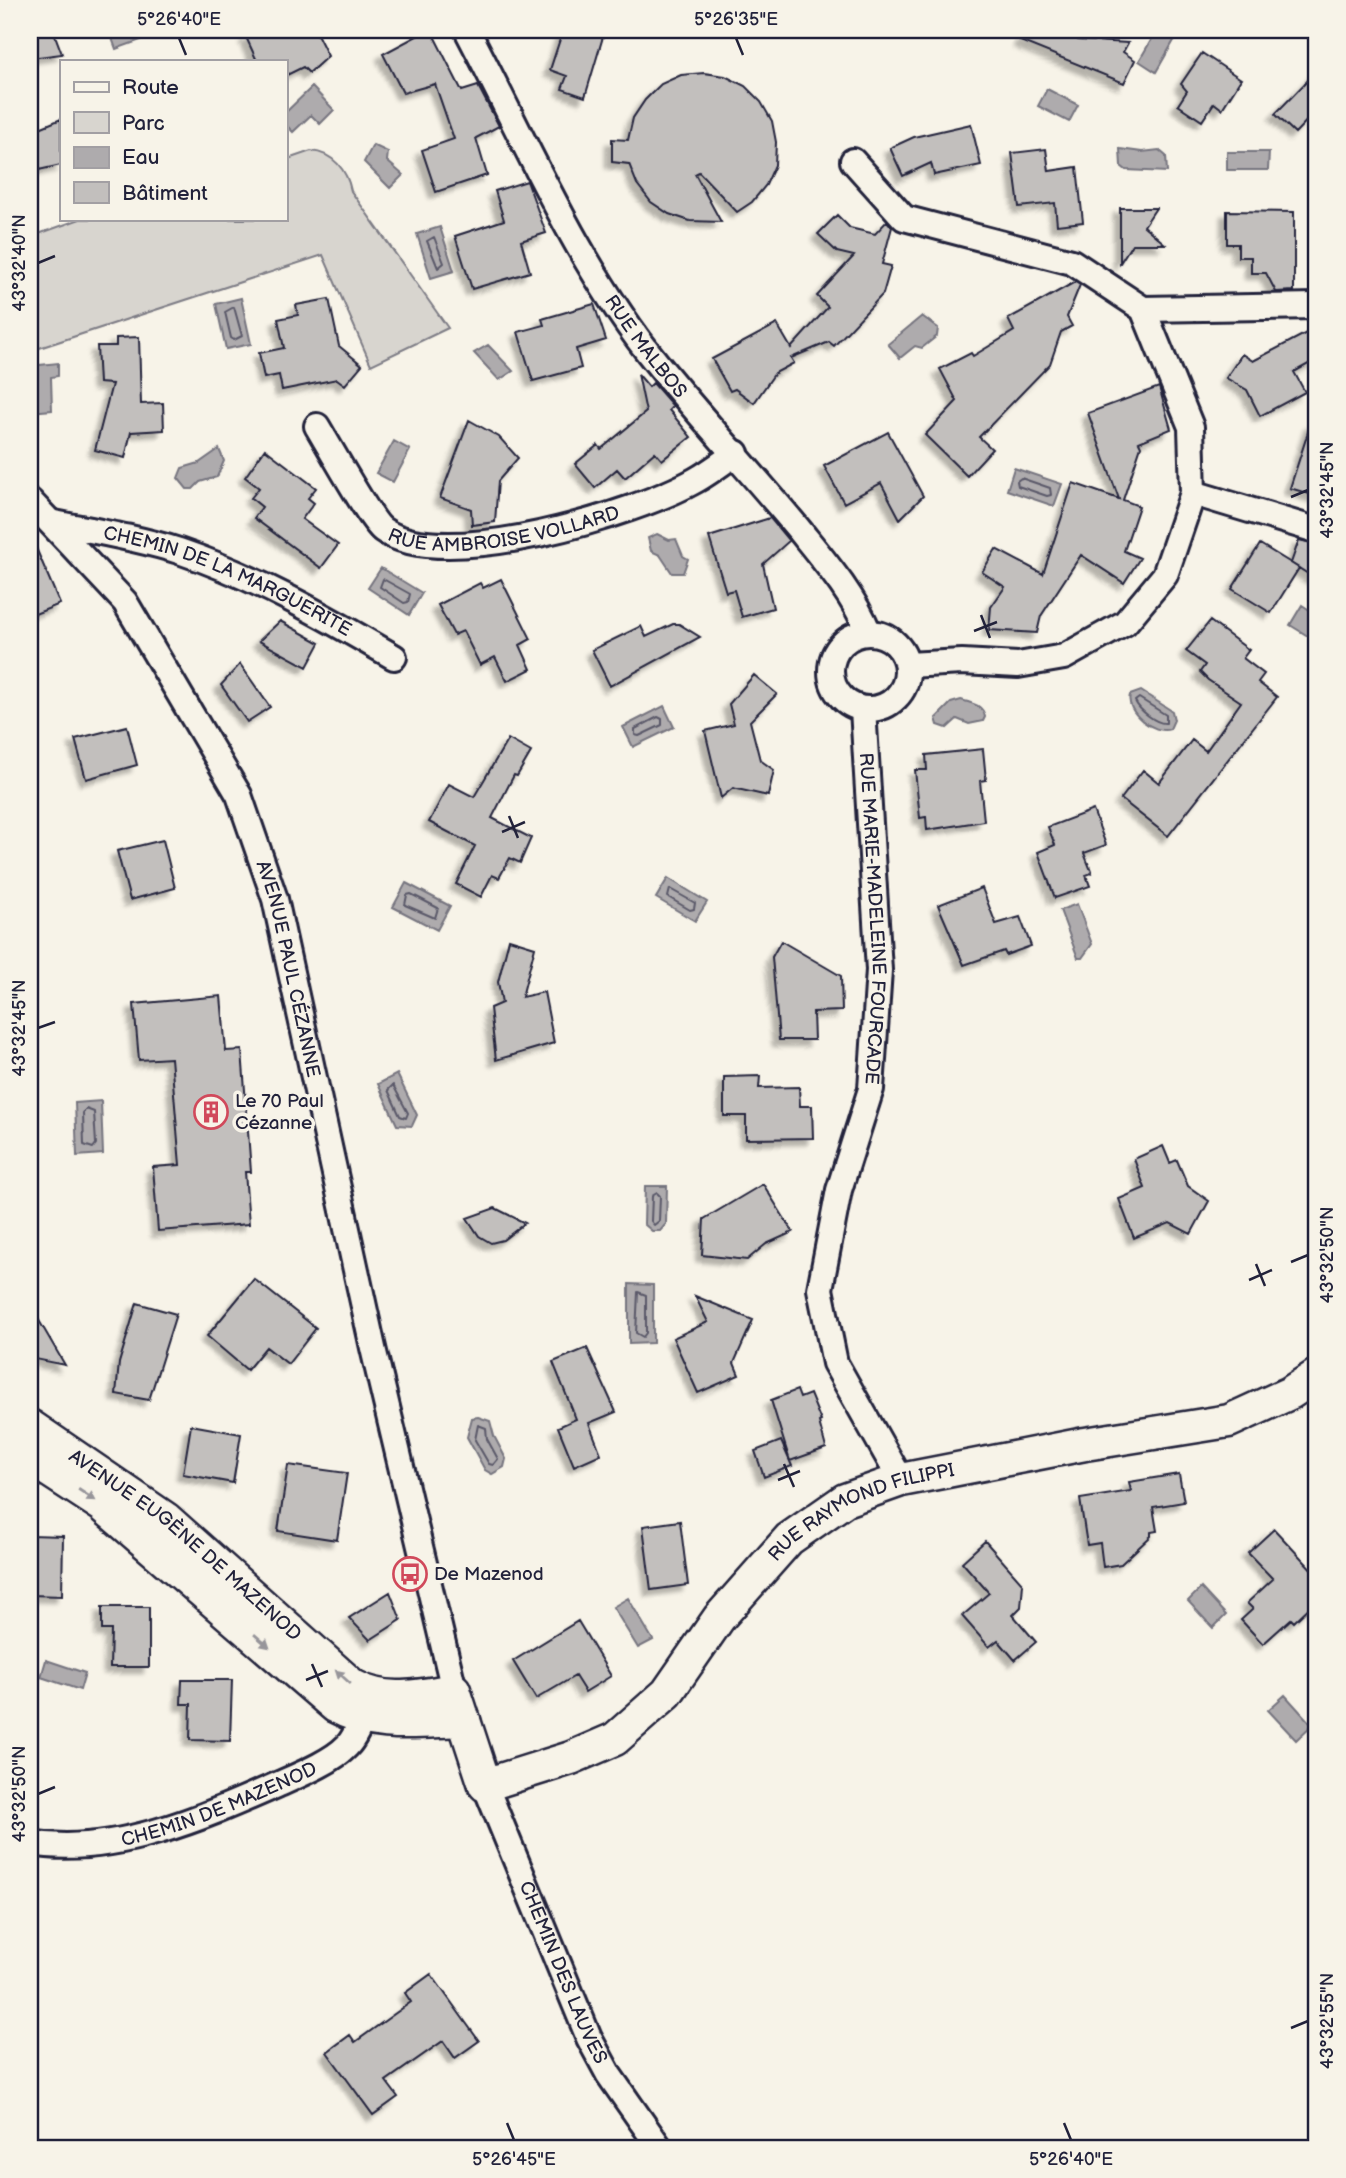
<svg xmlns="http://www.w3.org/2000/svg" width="1346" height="2178" viewBox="0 0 1346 2178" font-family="'Balsamiq Sans',sans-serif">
  <defs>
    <filter id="shadow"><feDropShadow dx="-6" dy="6" stdDeviation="2" flood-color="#0004"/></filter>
  </defs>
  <rect width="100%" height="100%" fill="#f7f3e8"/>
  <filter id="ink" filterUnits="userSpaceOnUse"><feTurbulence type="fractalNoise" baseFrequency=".0143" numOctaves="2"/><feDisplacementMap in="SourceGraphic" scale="14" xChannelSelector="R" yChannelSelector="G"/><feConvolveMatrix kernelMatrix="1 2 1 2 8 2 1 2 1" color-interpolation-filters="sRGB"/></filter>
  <g filter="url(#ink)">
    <path fill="#d8d5cf" stroke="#7d7c85" stroke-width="2" d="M311,151C333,153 347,170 351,191L448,328L371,365L323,255L30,351V237L80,219H285V160Z
      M1316,1412V1474L1310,1438L1312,1416Z"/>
    <path fill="#aeabad" stroke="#76747f" stroke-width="2" d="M109,30H138L141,40L116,49Z
      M1157,30H1165L1176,37L1156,72L1139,61Z
      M312,87L334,110L320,124L311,115L293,132L285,124V113Z
      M1047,89L1078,105L1069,122L1038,106Z
      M373,145L388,152L387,161L403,175L390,188L364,162Z
      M1120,149L1142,152L1159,150L1166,156L1167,172L1126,170L1121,166Z
      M1227,152H1269L1268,170H1227Z
      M440,227L454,271L431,278L417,234Z
      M241,298L251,344L226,349L216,304Z
      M922,316L938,328L937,336L922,348L915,346L900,358L888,344Z
      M488,345L513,371L499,380L474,353Z
      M58,363V376L51,377L52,410L30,412V366Z
      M394,441L410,450L393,482L376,473Z
      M219,449L224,461L217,477L200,482L193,489H187L178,478L182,468L199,463Z
      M1014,468L1062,484L1054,506L1007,490Z
      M657,534L669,540L676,539L683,556L688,559L683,573H672L660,555L651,551L648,538Z
      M381,568L422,593L409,615L368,588Z
      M1302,605L1316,614V641L1290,625Z
      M1141,691L1172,711L1174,720L1170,729C1154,735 1125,712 1130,695Z
      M961,700C972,703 983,705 985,717L983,721L969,724L957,719L947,728L938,725L936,718L951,703Z
      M664,706L674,727L633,747L623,727Z
      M668,878L707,902L695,921L656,898Z
      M406,883L450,906L437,930L393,907Z
      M1077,904L1092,944L1082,958H1078L1060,910Z
      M397,1074L417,1115L412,1126L397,1125L378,1084Z
      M101,1101L103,1154L77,1156L75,1103Z
      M645,1186H667L666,1224L660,1231H652L644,1224Z
      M629,1284L653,1285V1343L629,1344Z
      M478,1417L490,1421L494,1436L506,1459L504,1467L492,1474L485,1470L467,1437L472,1418Z
      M1201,1588L1226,1615L1213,1628L1188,1601Z
      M628,1598L653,1640L638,1648L613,1607Z
      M46,1660L85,1673L80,1690L41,1677Z
      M1285,1695L1312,1725L1296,1740L1268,1710Z"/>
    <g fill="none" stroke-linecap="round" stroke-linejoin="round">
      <path stroke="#5a5969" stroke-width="2" d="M434,237L444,263L438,268L427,241Z
        M234,307L242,336L234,340L231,338L225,312Z
        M1021,478L1050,488L1051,495L1047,496L1018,486L1017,481Z
        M383,579L410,594L408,602L404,603L380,587Z
        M1139,698L1166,715V723C1156,724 1139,710 1135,701Z
        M658,717L662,719V725L639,736L635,735V729Z
        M670,889L695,903L694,909L690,910L668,897Z
        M411,894L438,908L435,918L405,905L407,895Z
        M393,1085L408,1113L406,1118L400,1116L388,1090Z
        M86,1109L94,1112L96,1144L93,1148L84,1145L83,1113Z
        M657,1193L660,1196L659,1221L654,1225L651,1221L652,1196Z
        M638,1292L646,1295V1333L643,1337L636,1333Z
        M478,1425L486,1428L487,1439L498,1459L493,1465L489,1464L475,1440Z"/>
    </g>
    <path fill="#c2bfbd" stroke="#22223b" stroke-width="2" filter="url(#shadow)" d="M30,30H53L62,54L30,58Z
      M262,30H315L328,56L309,73L303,67L285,76V61H257L246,37Z
      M428,30H431L462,91L478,86L499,126L476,138L487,175L436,192L422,150L454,139L435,84L403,93L383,54Z
      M563,30L582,36L584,30H605L585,97L562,89L567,76L550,70Z
      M1055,30H1078V40L1128,43L1123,52L1135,60L1124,83L1020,41L1022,36L1054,38Z
      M1202,53L1241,79L1222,109L1214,103L1202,121L1178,105L1187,91L1181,84Z
      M1316,72V111L1295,133L1275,114Z
      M704,73L725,76L745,86L761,102L772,121L776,142L775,165L766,185L752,202L737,212L699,172L695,174L721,222L690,221L669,214L651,202L637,184L629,164L612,162V139L628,140L633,118L645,100L661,84L681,75Z
      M61,119V165L30,172V132Z
      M971,124L981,165L934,175L931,163L903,176L890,148L914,137Z
      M1046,149L1049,171L1077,167L1083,222L1057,225L1055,203L1019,207L1012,153Z
      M527,181L546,233L521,241L530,272L472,289L455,236L504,220L495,191Z
      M1120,208H1156L1144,226L1165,244H1132L1120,263Z
      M1227,211L1294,212V291L1276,292L1266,273H1251V257H1238V244H1227Z
      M837,215L850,228L875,234L887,221L892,227L882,264L891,266L883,294L834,346L829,342L791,358L794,363L775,373L754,403L735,389L730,391L712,359L777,324L791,348L828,307L817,296L854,256L837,252L818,234Z
      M1075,282L1080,285L1067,317L1072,326L1061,332L1050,364L979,437L992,449L967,476L925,435L957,401L940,369L971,353L973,356L1014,331L1008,319Z
      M329,299L339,346L362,365L345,385L337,379L282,390L279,375L264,378L259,353L284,348L278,319L298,315L296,305Z
      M594,304L606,340L576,349L581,368L533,381L518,332L544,325L542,319Z
      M1316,328V360L1294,372L1305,392L1260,416L1247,390L1226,378L1242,354L1253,361Z
      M139,337L141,404L163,403L164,430L131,432L125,458L95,450L112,384L99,383L97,346H116V338Z
      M638,374L649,387L653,383L673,406L669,410L691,437L662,460L655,452L625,478L617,469L595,488L575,464L598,445L601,449L646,412Z
      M1159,387L1171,429L1139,442L1141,446L1123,500L1139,506L1124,551L1140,558L1124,583L1081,555L1041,616L1037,633L989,630L991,607L1005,587L982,572L996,549L1043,574L1073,483L1119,499L1088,413Z
      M469,420L499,437L518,458L498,481L495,522L472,525L471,509L440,498Z
      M1311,423L1316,424V496L1290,488Z
      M888,432L923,496L900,519L881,483L844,503L824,466Z
      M265,449L316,488L308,498L314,503L302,519L338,545L321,568L254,518L262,507L251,498L259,488L245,477Z
      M770,518L789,541L763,564L773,608L742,617L734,590L726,592L709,537Z
      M30,534L60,604L30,616Z
      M1299,540L1316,544V579L1291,563Z
      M1260,544L1299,568L1271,613L1232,589Z
      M501,579L531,639L520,645L531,669L507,681L495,657L480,665L463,631L454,635L438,605L480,583L483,588Z
      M280,621L320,643L307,667L259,641Z
      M1210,621L1249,650L1243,658L1264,674L1258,682L1277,697L1168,836L1121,799L1143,770L1159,783L1192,740L1206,751L1241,702L1208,680L1200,672L1205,665L1186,651Z
      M673,624H679L700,637L610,686L592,650L641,626L646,637Z
      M240,664L270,707L247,722L221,685Z
      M754,675L777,694L750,721L760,760L774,770L768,796L733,788L721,798L705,731L734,724L729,704Z
      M127,726L137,765L86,779L75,739Z
      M508,739L531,752L517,776L514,775L492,818L531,838L520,863L510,858L499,878L492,875L481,897L456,884L475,846L429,822L449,784L474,797Z
      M983,749L986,780L980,781L984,821L927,830L926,817L920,818L915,770H927L926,755Z
      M1093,810L1106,845L1084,853L1092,873L1086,875L1090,886L1055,898L1038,852L1055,845L1048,827Z
      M163,840L175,888L130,900L117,851Z
      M982,888L996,924L1020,917L1031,946L1006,955L1004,951L964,965L938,905Z
      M509,939L535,947L522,997L544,992L554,1043L496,1060L490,1008L502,1003L498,982Z
      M781,941L841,976L842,1011L813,1012L814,1040H779L772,957Z
      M221,996L226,1051L242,1050L251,1172H245L249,1224L158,1231L153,1167L180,1165L171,1058L139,1060L134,1004Z
      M760,1076L759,1088L799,1087L800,1106H812L813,1138L746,1139V1116H724V1077Z
      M1163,1146L1170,1163L1177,1160L1188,1186L1209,1201L1191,1234L1170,1223L1134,1238L1119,1199L1145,1188L1134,1159Z
      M763,1184L793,1232L766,1244L747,1260L702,1255L704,1219Z
      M495,1208L525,1223L503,1240L491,1243L479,1236L467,1218Z
      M254,1279L316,1328L288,1364L266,1347L247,1370L207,1336Z
      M695,1296L753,1320L734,1363L739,1375L698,1393L673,1338L708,1322Z
      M137,1303L176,1314L149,1400L116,1394L119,1363Z
      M30,1305L65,1365L30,1358Z
      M587,1348L616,1412L589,1423L601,1454L574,1466L558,1427L576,1419L553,1362Z
      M797,1390L800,1398L810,1394L821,1421L819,1422L826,1448L790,1461L771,1400Z
      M191,1425L241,1434L233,1483L183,1474Z
      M781,1441L792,1466L764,1477L755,1451Z
      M288,1465L347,1473L337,1540L278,1531Z
      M1179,1474L1184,1502L1153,1507L1157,1531L1151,1532V1536L1121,1564L1103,1567L1100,1543L1087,1545L1080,1499L1131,1491L1129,1482Z
      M680,1521L688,1585L651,1590L643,1526Z
      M1274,1529L1316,1574V1601L1294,1622L1291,1619L1263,1644L1241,1620L1253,1609L1247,1603L1273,1579L1248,1553Z
      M30,1535L63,1536L62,1596L30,1595Z
      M985,1541L1023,1584L1021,1607L1013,1615L1036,1642L1015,1660L998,1640L989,1647L962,1616L989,1593L962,1562Z
      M390,1592L401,1620L370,1640L349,1618Z
      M102,1607H149V1667H110L111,1630H102Z
      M578,1621L611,1676L585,1692L575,1676L536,1699L513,1661Z
      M182,1680H232L230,1741L190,1740L191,1704H181Z
      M431,1974L479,2041L455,2058L443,2041L386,2081L398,2097L373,2115L327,2052L350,2035L355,2042L411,2002L405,1993Z"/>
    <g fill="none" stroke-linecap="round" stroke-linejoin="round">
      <g stroke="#22223b" stroke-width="30">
        <g id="minor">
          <path id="s1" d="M467,30C527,144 577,265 659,366C705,423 755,476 801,532C826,563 854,596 869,633"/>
          <path d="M853,161L904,218L1072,262L1143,309L1191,427L1193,493L1165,575L1125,623L1064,657L1018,665L962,662L908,665"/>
          <path d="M1143,309L1316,306"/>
          <path id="s2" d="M317,426C328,444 371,522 383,530C443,573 636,514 696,480C710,472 723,462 736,453"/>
          <path d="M1193,493L1316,530"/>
          <path id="s3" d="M30,501L125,602L239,795L275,899L373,1348L454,1690"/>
          <path id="s4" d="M54,523C95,531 138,538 179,551C256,577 324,616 394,657"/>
          <circle cx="869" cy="671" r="38"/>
          <path id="s5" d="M863,709L879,970L871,1089L839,1190L820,1289L835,1363L901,1480"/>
          <path id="s6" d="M485,1785L589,2038L609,2075L660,2148"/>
          <path id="s7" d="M30,1843C113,1857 202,1818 277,1785C297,1776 332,1762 347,1746C357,1736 363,1716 369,1703"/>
        </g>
      </g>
      <g stroke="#22223b" stroke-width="37">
        <g id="tertiary">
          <path id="s8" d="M30,1426L166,1519L353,1686C387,1704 417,1696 454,1690L485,1785L571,1758L615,1739L667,1693L719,1618L789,1539L845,1500L901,1480L1085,1444L1229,1421L1290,1393L1316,1376"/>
          <path d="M30,1458L102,1505L335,1706C376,1729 420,1721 464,1720"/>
        </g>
      </g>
      <use href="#minor" stroke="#f7f3e8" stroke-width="24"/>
      <use href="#tertiary" stroke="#f7f3e8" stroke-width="32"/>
    </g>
    <defs><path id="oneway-solid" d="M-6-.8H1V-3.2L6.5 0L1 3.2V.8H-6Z" transform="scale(1.75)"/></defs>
    <g fill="#97959a">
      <use href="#oneway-solid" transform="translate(87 1495) rotate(33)"/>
      <use href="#oneway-solid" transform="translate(262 1641) rotate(41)"/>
      <use href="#oneway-solid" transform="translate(343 1677) rotate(-138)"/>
    </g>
  </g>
  <path fill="none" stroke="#22223b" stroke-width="2.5" d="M179,38L186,55M736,38L743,55M38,263L55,256M1291,497L1308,490M981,615L990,638M974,631L997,622M509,816L518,838M502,832L525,822M38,1028L55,1022M1291,1262L1308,1255M1256,1264L1265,1286M1249,1280L1272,1270M784,1464L794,1487M778,1480L800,1471M312,1664L322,1687M306,1680L328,1671M38,1794L55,1787M1291,2028L1308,2021M507,2123L514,2140M1064,2123L1071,2140"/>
  <defs>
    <g id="building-ring" transform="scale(1.75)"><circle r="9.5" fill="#f7f3e8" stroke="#d1495b" stroke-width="1.5"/><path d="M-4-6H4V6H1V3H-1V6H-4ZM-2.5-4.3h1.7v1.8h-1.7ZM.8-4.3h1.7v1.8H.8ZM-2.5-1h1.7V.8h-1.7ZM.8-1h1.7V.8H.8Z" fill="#d1495b"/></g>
    <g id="bus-ring" transform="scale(1.75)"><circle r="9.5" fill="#f7f3e8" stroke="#d1495b" stroke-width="1.5"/><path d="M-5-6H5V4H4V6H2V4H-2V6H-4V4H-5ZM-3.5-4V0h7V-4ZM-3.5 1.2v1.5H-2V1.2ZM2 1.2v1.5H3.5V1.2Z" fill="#d1495b"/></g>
  </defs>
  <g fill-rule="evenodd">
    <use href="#building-ring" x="211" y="1112"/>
    <use href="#bus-ring" x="410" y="1574"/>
  </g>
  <g text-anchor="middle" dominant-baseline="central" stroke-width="7" stroke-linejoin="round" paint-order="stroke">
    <g font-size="19" fill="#22223b" stroke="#f7f3e8">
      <text stroke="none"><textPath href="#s1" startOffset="364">RUE MALBOS</textPath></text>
      <text stroke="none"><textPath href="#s2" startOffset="248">RUE AMBROISE VOLLARD</textPath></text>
      <text stroke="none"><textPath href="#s4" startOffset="184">CHEMIN DE LA MARGUERITE</textPath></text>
      <text stroke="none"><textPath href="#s5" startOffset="210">RUE MARIE-MADELEINE FOURCADE</textPath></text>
      <text stroke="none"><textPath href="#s3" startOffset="544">AVENUE PAUL CÉZANNE</textPath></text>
      <text stroke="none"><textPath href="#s8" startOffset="1101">RUE RAYMOND FILIPPI</textPath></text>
      <text stroke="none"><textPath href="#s8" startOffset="196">AVENUE EUGÈNE DE MAZENOD</textPath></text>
      <text stroke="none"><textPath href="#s7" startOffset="196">CHEMIN DE MAZENOD</textPath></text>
      <text stroke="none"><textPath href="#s6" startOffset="203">CHEMIN DES LAUVES</textPath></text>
    </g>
    <g font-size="19" fill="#22223b" stroke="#f7f3e8" text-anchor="start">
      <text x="235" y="1101">Le 70 Paul<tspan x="235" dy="22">Cézanne</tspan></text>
      <text x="434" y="1574">De Mazenod</text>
    </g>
  </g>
  <rect width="1346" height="2178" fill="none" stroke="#f7f3e8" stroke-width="77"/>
  <rect x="60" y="60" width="228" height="161" fill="#f7f3e8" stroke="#a29fa3" stroke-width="2"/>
  <rect x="74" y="82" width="35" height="10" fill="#f7f3e8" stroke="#a29fa3" stroke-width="2"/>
  <text x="122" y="94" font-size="21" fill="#22223b">Route</text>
  <rect x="74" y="112" width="35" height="21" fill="#d8d5cf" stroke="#a29fa3" stroke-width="2"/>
  <text x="122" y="130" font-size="21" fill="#22223b">Parc</text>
  <rect x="74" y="147" width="35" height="21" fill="#aeabad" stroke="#a29fa3" stroke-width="2"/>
  <text x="122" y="164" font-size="21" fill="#22223b">Eau</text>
  <rect x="74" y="182" width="35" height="21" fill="#c2bfbd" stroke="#a29fa3" stroke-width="2"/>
  <text x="122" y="200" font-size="21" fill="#22223b">Bâtiment</text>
  <rect x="38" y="38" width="1270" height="2102" fill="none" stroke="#22223b" stroke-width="2.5"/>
  <g font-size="18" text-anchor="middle" fill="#22223b">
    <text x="179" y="25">5°26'40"E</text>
    <text x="736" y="25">5°26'35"E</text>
    <text transform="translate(19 263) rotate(-90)" y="6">43°32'40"N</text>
    <text transform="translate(1327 490) rotate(-90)" y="6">43°32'45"N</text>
    <text transform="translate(19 1028) rotate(-90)" y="6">43°32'45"N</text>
    <text transform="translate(1327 1255) rotate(-90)" y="6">43°32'50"N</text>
    <text transform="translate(19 1794) rotate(-90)" y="6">43°32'50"N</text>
    <text transform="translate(1327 2021) rotate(-90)" y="6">43°32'55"N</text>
    <text x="514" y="2165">5°26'45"E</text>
    <text x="1071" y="2165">5°26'40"E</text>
  </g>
</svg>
